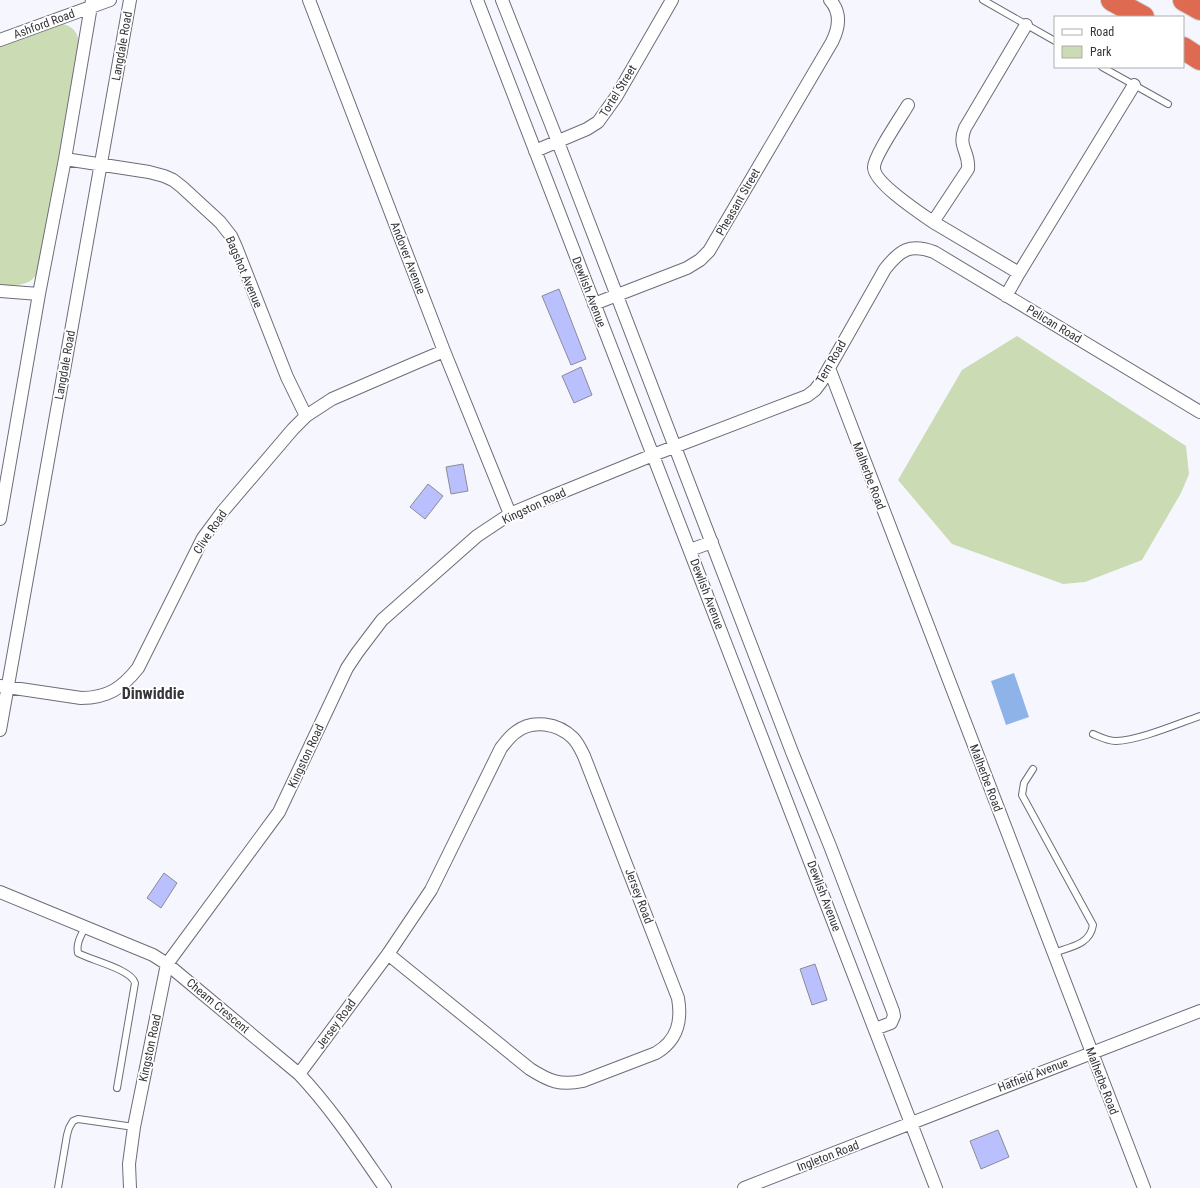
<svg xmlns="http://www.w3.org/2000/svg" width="1200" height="1188" viewBox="0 0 1200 1188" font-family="'Roboto Condensed',sans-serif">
  <rect width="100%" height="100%" fill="#f6f7fe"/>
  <path fill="#cbdbb3" d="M63,24C74,27 78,33 79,43L38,272C30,287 15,285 0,286V47Z
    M1017,336L1186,446L1189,474L1181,493L1142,560L1085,582L1063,584L952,544L898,480L962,370Z"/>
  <path fill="#8eb3e9" d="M1014,673L1029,717L1006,725L991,681Z"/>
  <path fill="#babffd" stroke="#8b8c96" d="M559,289L586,359L571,365L542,296Z
    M581,367L592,395L574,403L562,376Z
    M463,464L468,491L451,494L446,467Z
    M428,484L443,496L425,519L410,507Z
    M164,873L177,883L161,908L147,898Z
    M815,964L827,1000L812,1005L800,969Z
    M998,1130L1009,1157L981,1169L970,1141Z"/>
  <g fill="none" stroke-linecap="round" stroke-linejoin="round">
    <g stroke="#6c6d76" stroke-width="8">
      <path id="service" d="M983,0L1055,41
        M1102,67L1168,104
        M1093,734C1100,737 1108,741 1116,741C1140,740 1177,724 1200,716
        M1033,769L1024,783L1022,795L1093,925C1090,945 1070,947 1053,953
        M85,927C81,936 76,943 78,953C90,960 131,969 135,983L117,1088
        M58,1188L67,1135L69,1128L73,1121L78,1119L134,1127"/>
    </g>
    <g stroke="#6c6d76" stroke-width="14">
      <path id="minor" d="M309,0L444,351L510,514
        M477,0L936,1188
        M502,0L558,142L792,752L830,846L893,1011L894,1016L891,1023L875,1029
        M0,40L110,0
        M908,105C901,117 874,156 874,167C873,182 920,213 933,222
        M535,151L587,129L598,122L616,97L672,0
        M65,159L149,172L164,176L173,180L182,187L220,222L231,236L236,247L287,377L306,416
        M1019,273L1134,85
        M0,291L39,294
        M1006,296L1019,273L933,222L968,169C970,152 957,147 965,128L1026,25
        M594,304L687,268L700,260L709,251L832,42C839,28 842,13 830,0
        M829,368L1144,1188
        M0,519L39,294L65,159L92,0
        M690,550L712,542
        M0,686L81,698C108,698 122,688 138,668L203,538L223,511L293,429L306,416L332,399L413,364L444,351
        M0,730L130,0
        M0,892L153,955L167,964L299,1074C332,1109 358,1149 385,1188
        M299,1074L388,954L431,890L501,748C506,742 510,736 516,732C532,719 558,723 573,738C578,743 581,750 584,756L678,998C682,1021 678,1040 656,1053L583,1081C560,1086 549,1081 530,1069L388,954
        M130,1188L129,1164L134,1127L167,964L279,812L347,668L357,653L382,620L477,536L510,514L555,495L653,455L807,396L815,390L821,382L885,269C900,250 910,243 934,252L1200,412
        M744,1188L1200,1011"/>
    </g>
    <g stroke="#d3d3d4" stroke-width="24">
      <path id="motorway" d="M1112,0L1143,17
        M1184,0L1200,9
        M1183,48L1200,59"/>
    </g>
    <use href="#service" stroke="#fff" stroke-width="6"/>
    <use href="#minor" stroke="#fff" stroke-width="12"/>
    <use href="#motorway" stroke="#de6a52" stroke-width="22"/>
  </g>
  <g text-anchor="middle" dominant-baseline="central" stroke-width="3.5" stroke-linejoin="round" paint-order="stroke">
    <g font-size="12" fill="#35353a" stroke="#fff">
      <text transform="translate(44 24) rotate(-20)">Ashford Road</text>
      <text transform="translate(122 46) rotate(-80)">Langdale Road</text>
      <text transform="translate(618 91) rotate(-58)">Tortel Street</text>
      <text transform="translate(738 202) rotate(-60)">Pheasant Street</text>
      <text transform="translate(408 258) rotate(69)">Andover Avenue</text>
      <text transform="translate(244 272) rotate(67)">Bagshot Avenue</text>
      <text transform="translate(589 292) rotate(69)">Dewlish Avenue</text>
      <text transform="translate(1054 324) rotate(31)">Pelican Road</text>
      <text transform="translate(831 362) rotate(-60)">Tern Road</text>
      <text transform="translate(65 365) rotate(-80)">Langdale Road</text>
      <text transform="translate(869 476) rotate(69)">Malherbe Road</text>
      <text transform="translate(534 506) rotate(-25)">Kingston Road</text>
      <text transform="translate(210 532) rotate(-56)">Clive Road</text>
      <text transform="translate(707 594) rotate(69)">Dewlish Avenue</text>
      <text transform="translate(306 756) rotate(-65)">Kingston Road</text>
      <text transform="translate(986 778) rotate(69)">Malherbe Road</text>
      <text transform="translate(639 896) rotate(69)">Jersey Road</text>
      <text transform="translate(824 896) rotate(69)">Dewlish Avenue</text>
      <text transform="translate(218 1006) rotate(40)">Cheam Crescent</text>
      <text transform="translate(336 1024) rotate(-54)">Jersey Road</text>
      <text transform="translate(150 1048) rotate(-78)">Kingston Road</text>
      <text transform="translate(1033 1075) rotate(-21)">Hatfield Avenue</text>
      <text transform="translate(1102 1081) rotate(69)">Malherbe Road</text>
      <text transform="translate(828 1156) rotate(-21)">Ingleton Road</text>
    </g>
    <g font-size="16" font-weight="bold" fill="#35353a" stroke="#fff">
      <text x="153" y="693">Dinwiddie</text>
    </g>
  </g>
  <rect x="1054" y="16" width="130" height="52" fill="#ffffff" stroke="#aeaeb0"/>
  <rect x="1062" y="29" width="20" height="6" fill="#ffffff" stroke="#aeaeb0"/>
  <text x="1090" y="36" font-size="12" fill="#35353a">Road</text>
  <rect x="1062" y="46" width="20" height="12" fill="#cbdbb3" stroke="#aeaeb0"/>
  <text x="1090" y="56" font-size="12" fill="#35353a">Park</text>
</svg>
